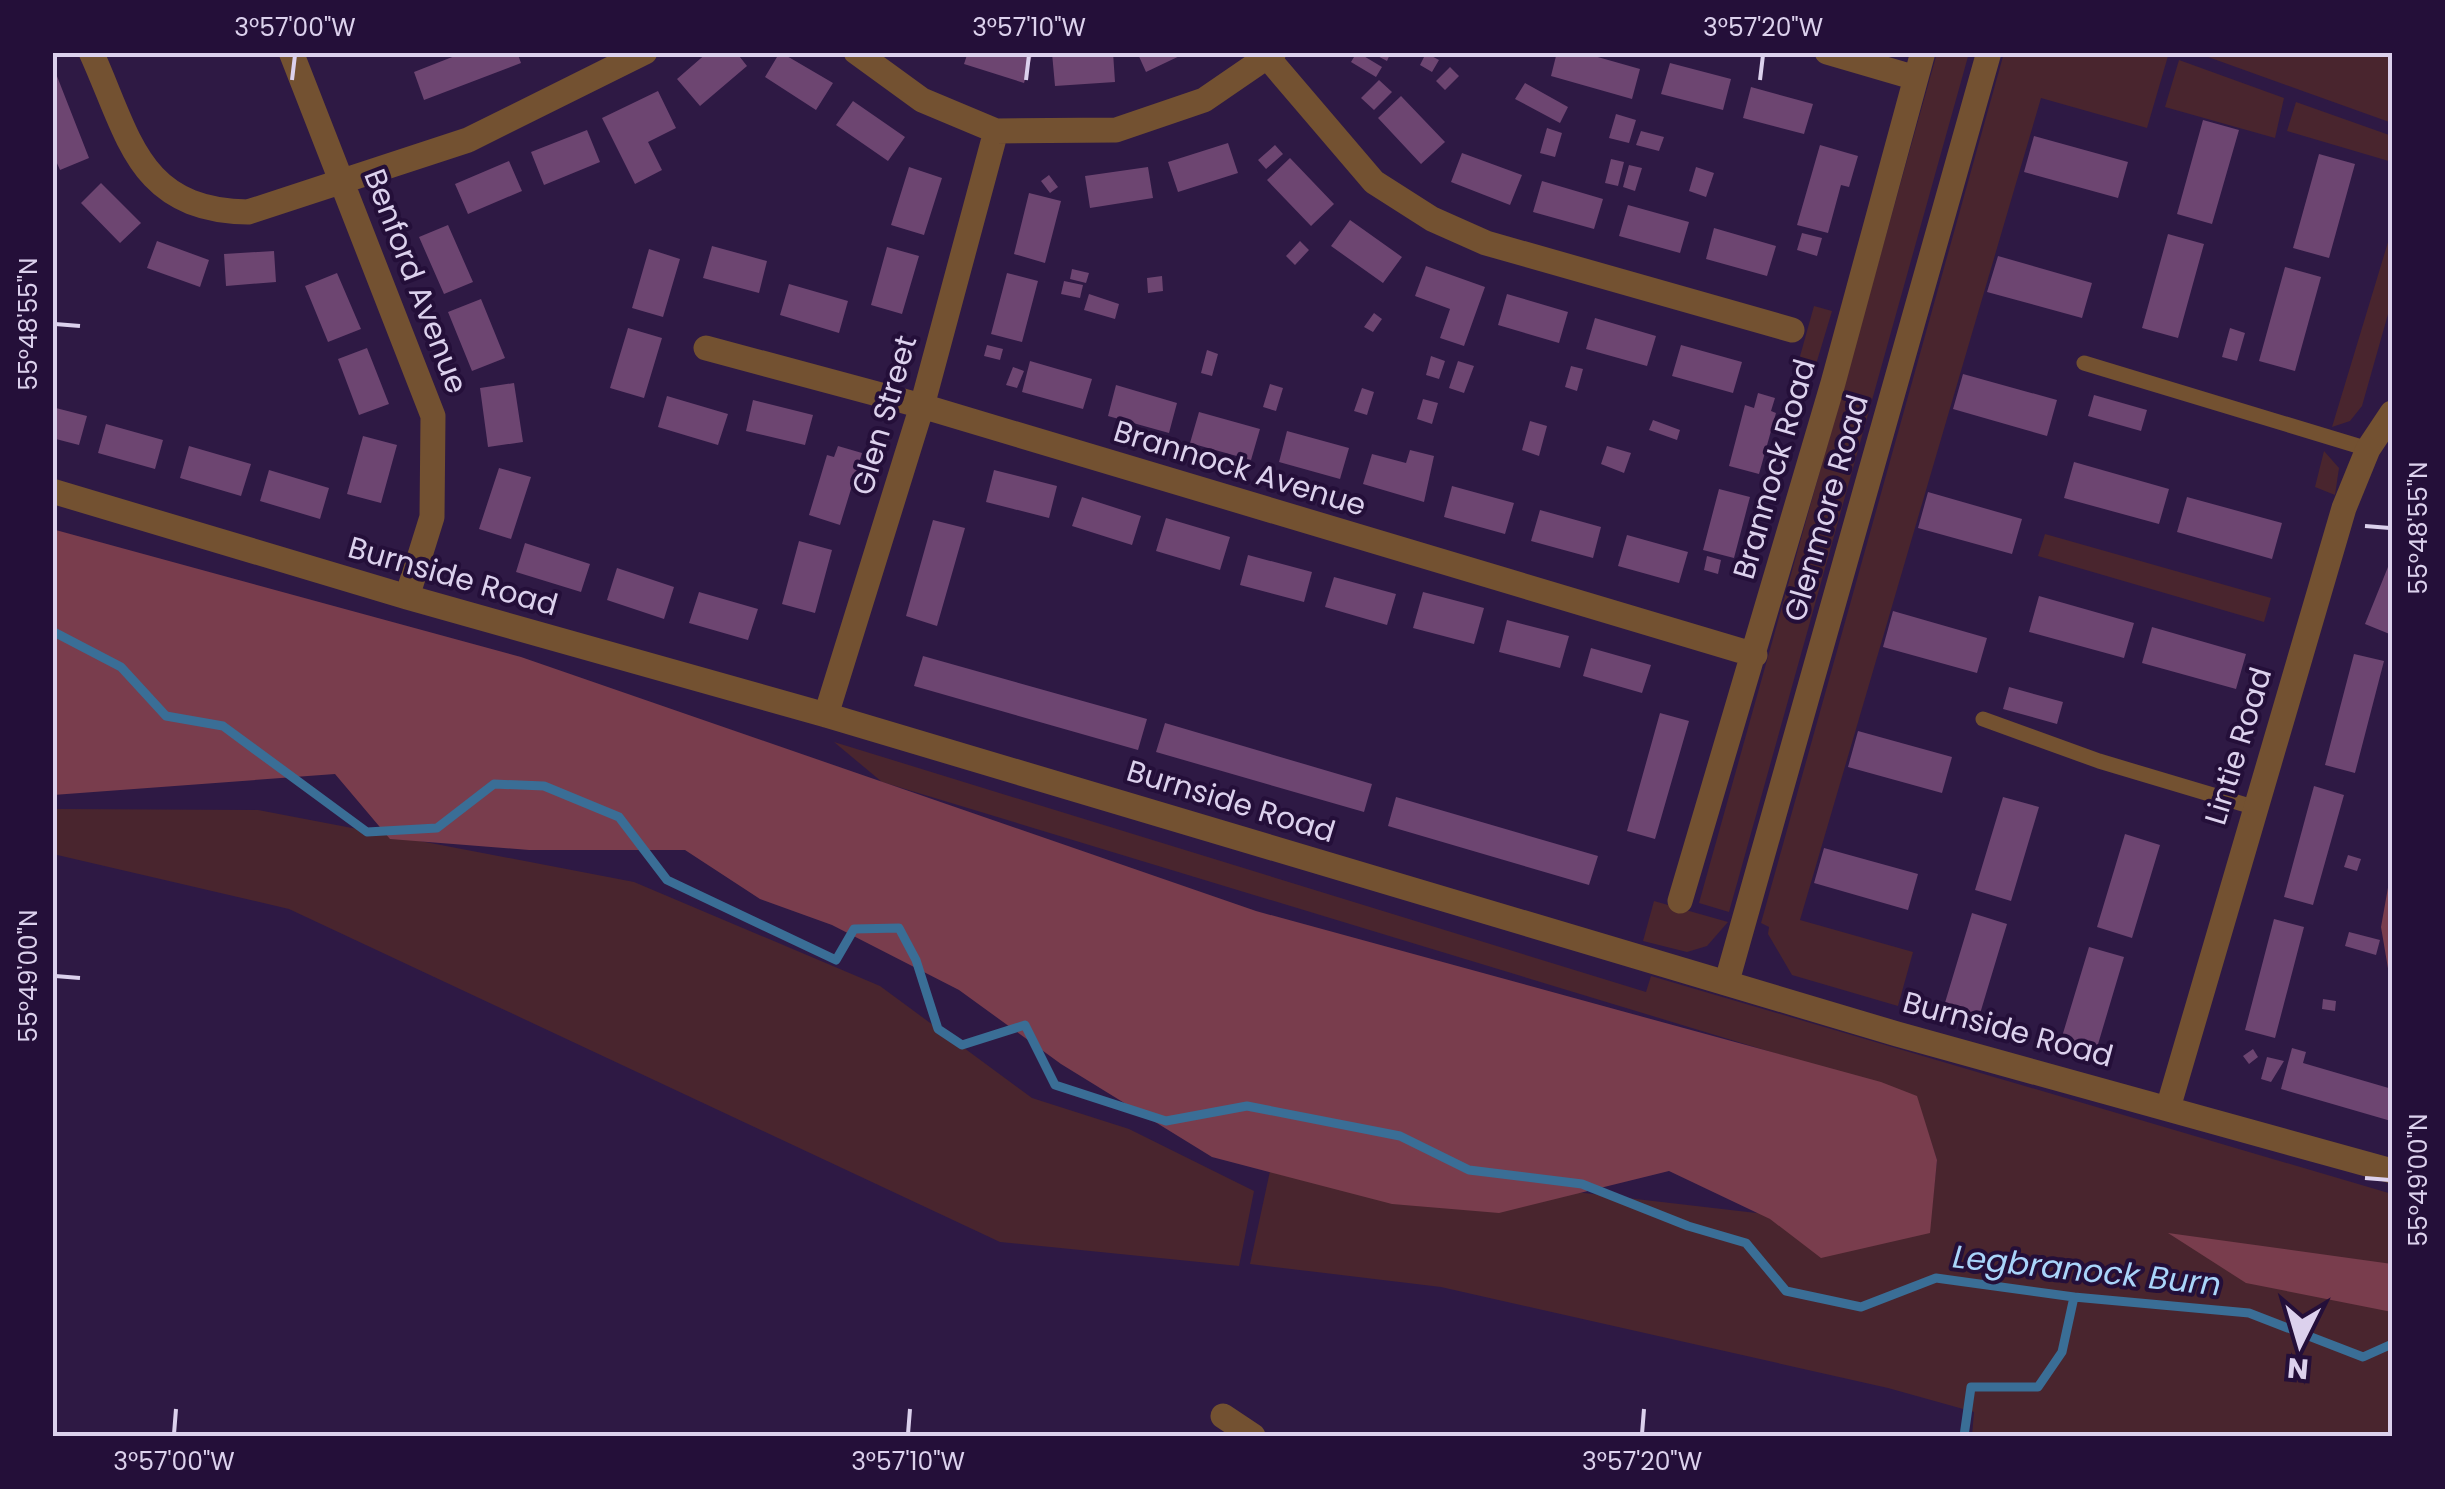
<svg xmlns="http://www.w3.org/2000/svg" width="2445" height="1489" viewBox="0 0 2445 1489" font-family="Poppins,sans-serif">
  <rect width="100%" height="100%" fill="#2e1944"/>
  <path fill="#49252e" d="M1937,53H1969L1729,912L1699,903Z
    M2158,53L2168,56L2147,128L2041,98L1800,920L1913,952L1898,1006L1792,975L1768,934L1769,927L1761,923L2004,53Z
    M2197,53H2392V123Z
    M2179,60L2284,98L2275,138L2165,107Z
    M2296,102L2392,136V162L2287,131Z
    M2392,229V300L2362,406L2350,421L2332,427Z
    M1814,306L1832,311L1814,371L1797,367Z
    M2324,451L2339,468L2335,495L2315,487Z
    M2045,534L2271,598L2264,622L2038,556Z
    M834,742L1646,992L1651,976L2392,1194V1436H1972L1974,1412L1888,1388L1441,1287L1250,1264L1273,1157L1929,1233L1937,1160L1916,1096L882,782Z
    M53,809L258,810L634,882L880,986L1032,1098L1129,1129L1254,1191L1239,1266L1000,1242L289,909L53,854Z
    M1654,901L1728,922L1707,946L1687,952L1643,941Z"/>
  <path fill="#793d4d" d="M52,529L521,657L1256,911L1881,1082L1917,1096L1937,1160L1930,1233L1821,1258L1770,1219L1669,1171L1499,1213L1392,1204L1212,1157L1061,1064L959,990L832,925L760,899L685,850H529L390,839L335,774L53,795Z
    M2392,865V992L2381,927Z
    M2168,1233L2392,1264V1312L2246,1283Z"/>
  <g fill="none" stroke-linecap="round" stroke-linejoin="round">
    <path stroke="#3a6e96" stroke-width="9" d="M52,631L121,667L166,716L223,726L367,832L437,828L494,784L544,786L619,817L667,880L836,960L854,929L899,928L916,960L938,1029L962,1045L1025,1025L1055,1085L1166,1121L1247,1106L1400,1136L1469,1170L1582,1184L1688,1226L1746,1243L1786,1291L1861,1307L1936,1278L2074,1297L2249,1313L2363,1357L2392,1344
      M1964,1436L1971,1387H2038L2062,1352L2074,1297"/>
  </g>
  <path fill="#6d4571" d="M465,52H517L521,63L424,100L414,72Z
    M708,52H736L747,66L700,106L677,79Z
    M780,52L833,83L816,110L765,77Z
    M968,52H1033L1024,83L964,64Z
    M1113,52L1115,82L1055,86L1052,53Z
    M1137,52H1188L1146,72Z
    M1357,52L1382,67L1376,77L1351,62Z
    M1370,52H1391L1387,61Z
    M1557,52H1580L1640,69L1632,99L1551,76Z
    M1426,53L1439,60L1432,72L1420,65Z
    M1670,63L1731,79L1723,110L1661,94Z
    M53,66L89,158L60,170L52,152Z
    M1450,67L1459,76L1445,90L1436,81Z
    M1379,80L1392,92L1374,110L1361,98Z
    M1525,83L1568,107L1560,123L1515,99Z
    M1751,87L1813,104L1804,134L1743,118Z
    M658,91L676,128L648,142L662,170L635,184L602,118Z
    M1401,96L1445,142L1421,164L1378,118Z
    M853,101L905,137L888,161L836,125Z
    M1616,114L1636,120L1629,143L1609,138Z
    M2203,120L2239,130L2212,224L2177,214Z
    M1547,128L1562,133L1555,157L1540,153Z
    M587,130L600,162L544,185L531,152Z
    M1641,131L1664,137L1659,151L1636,145Z
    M2034,136L2128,162L2118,198L2024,172Z
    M1228,143L1238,173L1178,192L1168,162Z
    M1275,145L1283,154L1266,169L1258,160Z
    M1820,145L1858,156L1849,187L1841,185L1828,233L1797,225Z
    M1462,153L1522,175L1510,205L1451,182Z
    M2319,154L2355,164L2329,258L2293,248Z
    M1290,158L1334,204L1311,226L1267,180Z
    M1611,159L1624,162L1618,186L1605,183Z
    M509,161L522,191L468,214L455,184Z
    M1629,165L1642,168L1635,191L1623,187Z
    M909,167L942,178L924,235L891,225Z
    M1148,167L1153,198L1090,208L1085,176Z
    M1696,167L1714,173L1706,197L1689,191Z
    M1049,175L1058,187L1050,193L1041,181Z
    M1542,181L1603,199L1594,229L1533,212Z
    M101,183L141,223L120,243L81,203Z
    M1029,193L1061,201L1045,263L1014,254Z
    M1628,205L1689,222L1680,253L1619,236Z
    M1350,220L1402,257L1383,283L1331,246Z
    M448,225L473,282L444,294L419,237Z
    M1714,228L1776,246L1767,276L1706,259Z
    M1802,233L1822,238L1817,256L1797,250Z
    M2168,234L2204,244L2178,338L2142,328Z
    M157,241L209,260L200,287L147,268Z
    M1300,241L1309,250L1295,265L1286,256Z
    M712,246L767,261L759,293L703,278Z
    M887,247L919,256L902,314L871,305Z
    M649,249L680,259L663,317L632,308Z
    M274,251L276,282L226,286L224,254Z
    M1998,256L2092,283L2082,318L1987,292Z
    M1426,266L1485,287L1464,346L1440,338L1450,309L1415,296Z
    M2285,267L2321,277L2295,371L2259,361Z
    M1072,269L1089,273L1086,283L1070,279Z
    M337,273L361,329L328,342L305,286Z
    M1007,273L1038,281L1022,342L991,334Z
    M1162,276L1163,291L1148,293L1147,278Z
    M1064,281L1083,285L1080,298L1061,294Z
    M789,284L848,301L839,333L780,315Z
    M1089,294L1119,304L1115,319L1084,310Z
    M1507,294L1568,312L1559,343L1498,325Z
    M481,299L505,358L472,371L448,312Z
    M1374,313L1382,319L1373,332L1364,327Z
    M1595,318L1656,336L1647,366L1586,349Z
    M628,328L662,338L644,398L610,388Z
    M2230,328L2245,333L2237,361L2222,357Z
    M987,345L1003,349L1000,360L984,356Z
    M1681,345L1742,362L1733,393L1672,376Z
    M367,348L389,404L359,415L338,359Z
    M1207,350L1218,354L1212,376L1201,373Z
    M1431,356L1445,361L1439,379L1426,375Z
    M1030,361L1092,379L1083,409L1022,392Z
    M1458,361L1474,366L1464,393L1449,388Z
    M1571,366L1583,369L1577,391L1565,387Z
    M1013,367L1024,371L1017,388L1006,385Z
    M1963,374L2057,400L2047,436L1953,409Z
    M514,383L523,442L488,447L480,388Z
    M1270,384L1283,388L1276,411L1263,407Z
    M1116,385L1177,403L1169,433L1108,416Z
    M1362,388L1374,392L1367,415L1354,411Z
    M1758,393L1775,398L1771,411L1776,413L1759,474L1729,466L1745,405L1754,408Z
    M2094,395L2147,410L2141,431L2088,416Z
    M667,396L728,414L718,445L658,427Z
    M1423,399L1438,403L1432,424L1417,419Z
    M753,400L813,415L805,445L746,431Z
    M52,407L87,416L79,445L52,438Z
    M1199,412L1260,429L1251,460L1190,443Z
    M1653,420L1680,430L1677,440L1649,430Z
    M1530,421L1547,426L1539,456L1522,450Z
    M106,424L163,440L155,469L98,453Z
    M1287,431L1349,448L1340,479L1279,462Z
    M363,436L397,445L381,503L347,494Z
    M189,446L251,464L241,496L180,478Z
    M838,446L862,453L840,525L809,515L827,455L834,457Z
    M1607,446L1631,453L1624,473L1601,464Z
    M1410,450L1434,456L1424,502L1363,484L1372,454L1406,463Z
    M2074,462L2169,489L2159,524L2064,498Z
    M499,468L531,477L511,539L479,529Z
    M269,470L329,488L320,519L260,501Z
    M994,470L1057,486L1049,518L986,502Z
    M1452,486L1514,503L1505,534L1444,517Z
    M1719,489L1750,497L1734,558L1703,550Z
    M1928,492L2022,519L2012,554L1918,528Z
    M1082,497L1141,516L1132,545L1072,526Z
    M2187,497L2282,523L2272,559L2177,532Z
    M1540,510L1601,527L1593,558L1531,541Z
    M1166,518L1230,537L1220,570L1156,551Z
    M933,520L965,528L937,626L906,616Z
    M1627,535L1688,552L1679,583L1618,566Z
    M799,541L832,550L815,613L782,604Z
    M525,543L590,564L581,592L516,572Z
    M1248,555L1312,572L1304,602L1240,585Z
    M1707,556L1721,560L1718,574L1704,570Z
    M2392,557V635L2365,624Z
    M617,568L674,587L664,619L607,600Z
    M1334,577L1396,594L1387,625L1325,607Z
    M699,592L758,609L748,640L689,623Z
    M1423,592L1484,608L1474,644L1413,628Z
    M2039,596L2134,623L2124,658L2029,632Z
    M1893,611L1987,638L1977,673L1883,647Z
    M1507,620L1569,636L1560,668L1499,652Z
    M2152,627L2246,654L2236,689L2142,663Z
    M1591,648L1651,665L1642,693L1583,676Z
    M2354,654L2384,661L2355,773L2325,765Z
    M923,656L1147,719L1138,750L914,686Z
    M2009,687L2063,702L2057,724L2003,709Z
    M1660,713L1689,721L1655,839L1627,831Z
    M1165,723L1372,784L1364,812L1156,752Z
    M1858,731L1952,757L1942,793L1848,767Z
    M2314,786L2344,795L2313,905L2284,897Z
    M1396,797L1598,856L1589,885L1388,826Z
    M2003,797L2039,807L2011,901L1975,890Z
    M2125,834L2160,845L2132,938L2097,927Z
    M1824,848L1918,874L1908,910L1814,883Z
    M2348,855L2361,859L2357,871L2344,867Z
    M1972,913L2007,924L1979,1017L1944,1006Z
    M2274,919L2304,927L2275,1038L2245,1030Z
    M2349,932L2380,940L2376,955L2345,946Z
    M2089,947L2124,957L2096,1051L2061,1040Z
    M2323,999L2336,1001L2335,1011L2322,1009Z
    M2292,1048L2306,1052L2303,1063L2392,1089L2391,1121L2281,1089Z
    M2253,1049L2258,1057L2249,1064L2243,1056Z
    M2267,1057L2284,1061L2271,1082L2261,1079Z"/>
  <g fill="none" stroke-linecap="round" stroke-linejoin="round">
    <path stroke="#735131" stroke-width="15" d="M2084,363L2368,449
      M1983,719L2099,761L2253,807"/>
    <path stroke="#735131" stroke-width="25" d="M91,52C130,138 138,210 248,212L468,140L645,52
      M291,52L433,416L432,517L407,597
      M856,52L922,100L996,131L1116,130L1204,100L1274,52
      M1827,52L1916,78
      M1269,59L1374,182L1432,219L1486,243L1792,330
      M706,348L922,406L1755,655
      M52,491L407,597L826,715L1897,1034L2392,1171
      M826,715L922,406L996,131
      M1680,901L1833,383L1923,52
      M1727,981L1989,52
      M2168,1108L2344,508L2368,449L2392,413
      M1223,1416L1253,1436"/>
  </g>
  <path fill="none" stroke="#dcd1ed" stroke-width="4" d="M292,80L295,55M1026,80L1029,55M1760,80L1763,55M55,324L80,326M2365,526L2390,528M55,976L80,978M2365,1178L2390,1180M174,1434L176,1409M908,1434L910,1409M1642,1434L1644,1409"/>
  <g text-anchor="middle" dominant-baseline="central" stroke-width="8" stroke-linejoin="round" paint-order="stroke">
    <g font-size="30" fill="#dcd1ed" stroke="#240f39">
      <text transform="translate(416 281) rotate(69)">Benford Avenue</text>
      <text transform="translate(884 415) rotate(-74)">Glen Street</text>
      <text transform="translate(1240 468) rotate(17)">Brannock Avenue</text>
      <text transform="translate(1774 469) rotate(-74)">Brannock Road</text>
      <text transform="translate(1826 508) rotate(-74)">Glenmore Road</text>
      <text transform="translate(453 576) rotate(16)">Burnside Road</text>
      <text transform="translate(2238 746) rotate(-73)">Lintie Road</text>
      <text transform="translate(1231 801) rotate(17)">Burnside Road</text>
      <text transform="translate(2008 1029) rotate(15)">Burnside Road</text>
    </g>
    <g font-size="32" font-style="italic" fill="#a9d5fa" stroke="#240f39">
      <text transform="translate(2087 1270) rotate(6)">Legbranock Burn</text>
    </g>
  </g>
  <rect width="2445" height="1489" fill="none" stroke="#240f39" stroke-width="110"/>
  <g transform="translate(2300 1344) rotate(185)" stroke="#240f39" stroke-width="8" paint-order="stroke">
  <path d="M0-8L18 38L0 25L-18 38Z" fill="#dcd1ed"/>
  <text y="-15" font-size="28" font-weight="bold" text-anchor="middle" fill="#dcd1ed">N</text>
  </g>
  <rect x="55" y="55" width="2335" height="1379" fill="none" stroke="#dcd1ed" stroke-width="4"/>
  <g font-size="25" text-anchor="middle" fill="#dcd1ed">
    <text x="295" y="36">3°57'00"W</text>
    <text x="1029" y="36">3°57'10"W</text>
    <text x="1763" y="36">3°57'20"W</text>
    <text transform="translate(28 324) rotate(-90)" y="9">55°48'55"N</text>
    <text transform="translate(2418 528) rotate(-90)" y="9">55°48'55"N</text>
    <text transform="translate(28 976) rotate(-90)" y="9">55°49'00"N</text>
    <text transform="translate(2418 1180) rotate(-90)" y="9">55°49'00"N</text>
    <text x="174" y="1470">3°57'00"W</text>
    <text x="908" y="1470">3°57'10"W</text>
    <text x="1642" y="1470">3°57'20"W</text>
  </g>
</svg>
